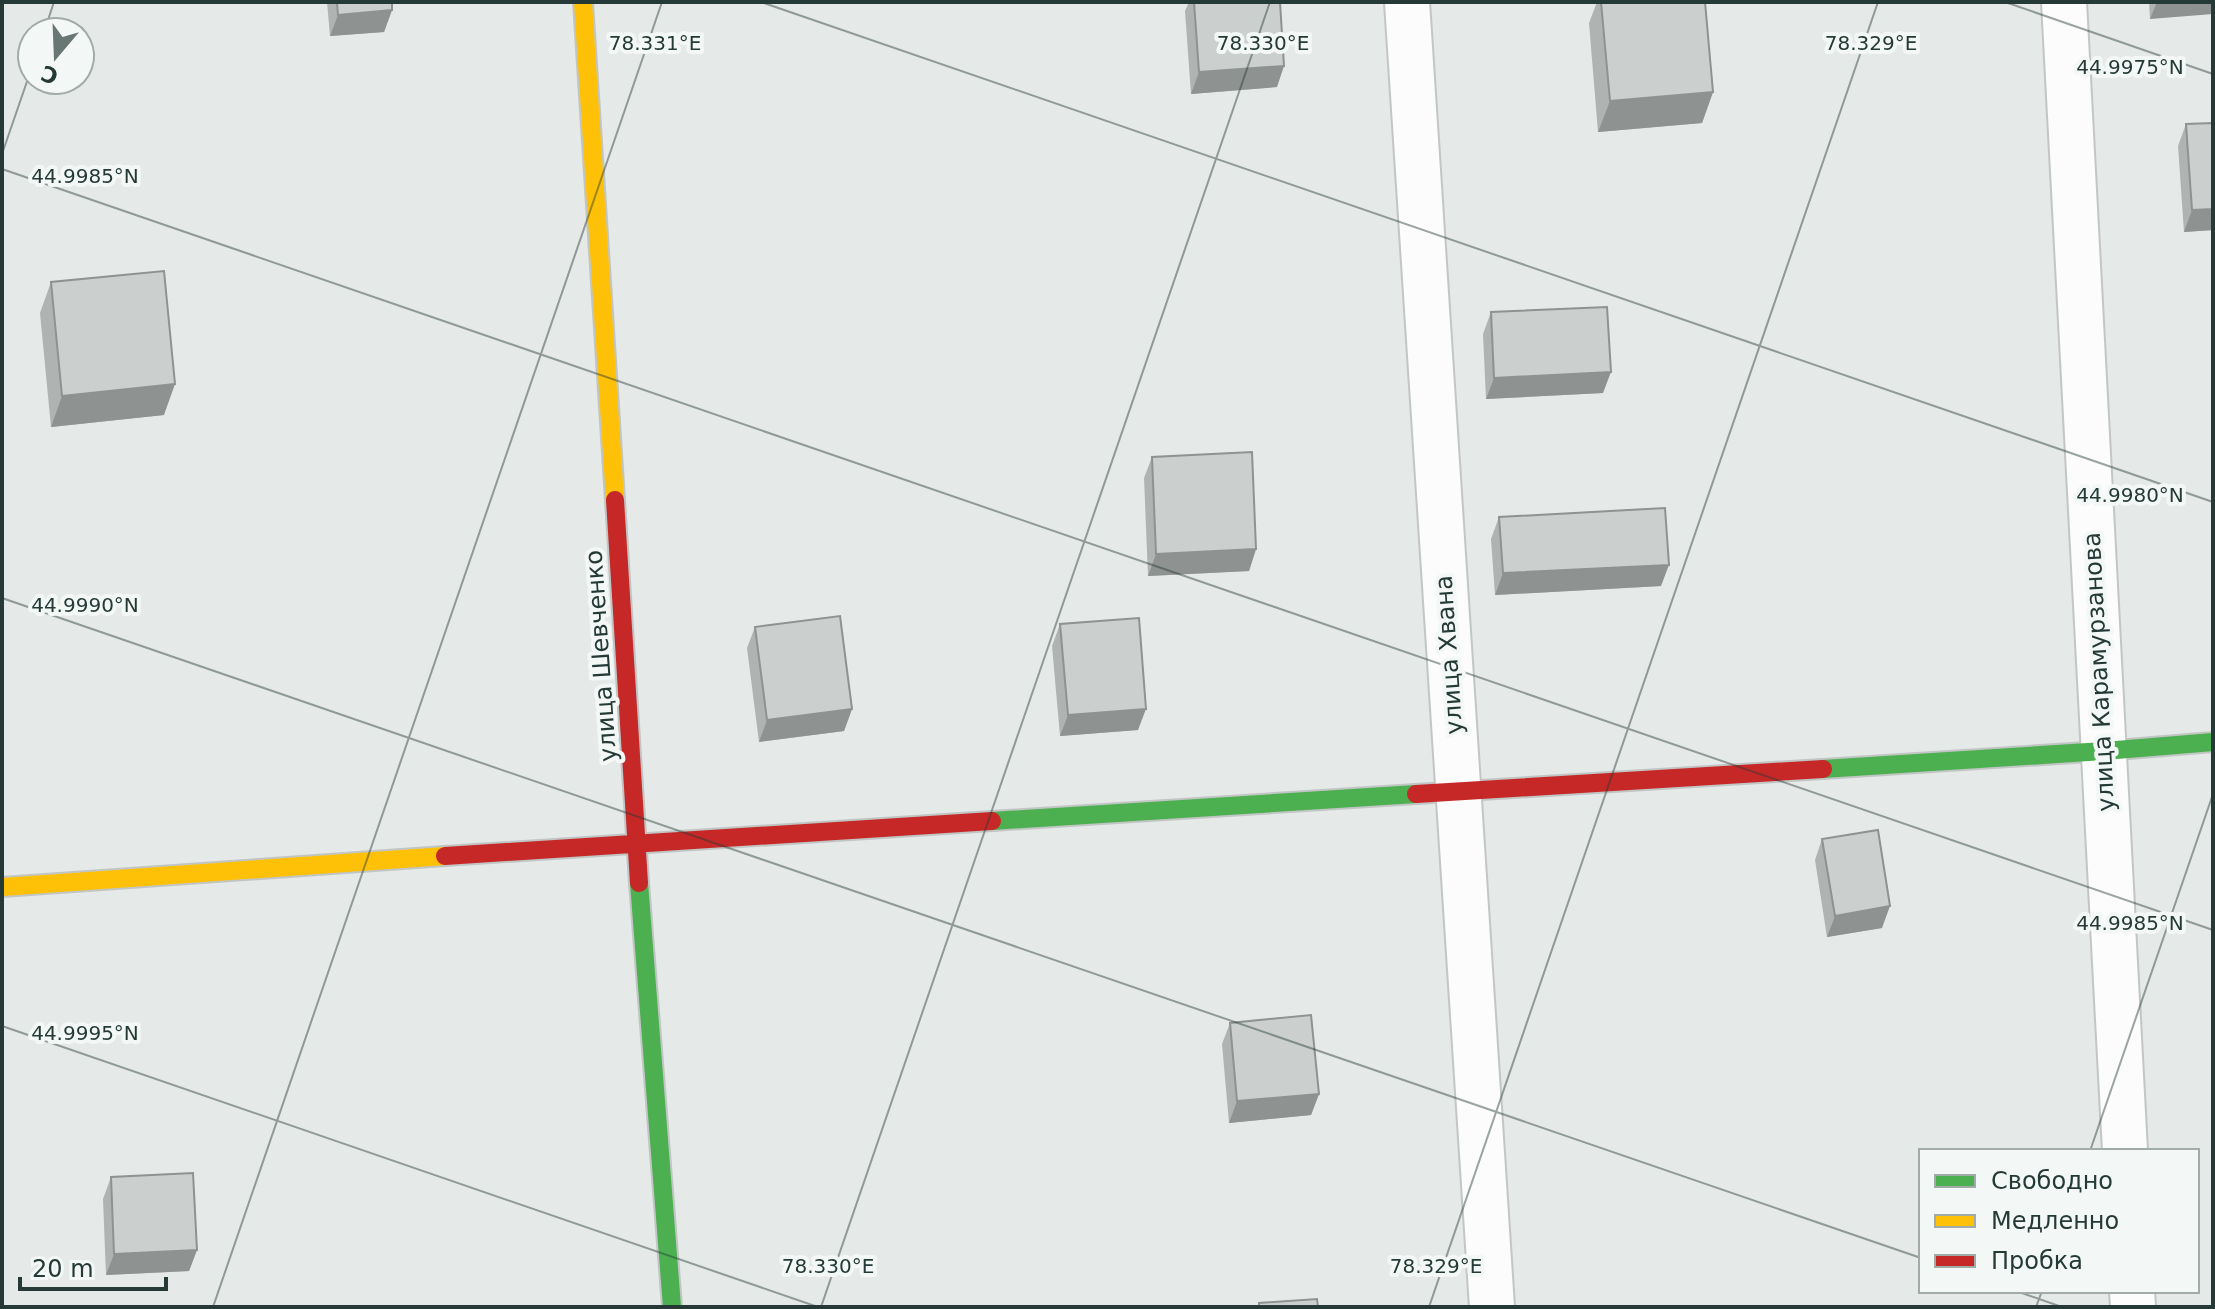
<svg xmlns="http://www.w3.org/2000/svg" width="2215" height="1309" viewBox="0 0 2215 1309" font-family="'DejaVu Sans',sans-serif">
  <rect width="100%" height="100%" fill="#e5e9e7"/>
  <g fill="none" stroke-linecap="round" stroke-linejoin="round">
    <g stroke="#c2c6c4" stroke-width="48">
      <path id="street" d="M1407,2L1492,1307
        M2064,2L2125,1151
        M2132,1291L2133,1307"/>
    </g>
    <g stroke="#c1c6c5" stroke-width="22">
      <path id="fast" d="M1823,769L2104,751L2213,742
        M992,821L1416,794
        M639,883L672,1307"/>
    </g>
    <g stroke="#c1c6c5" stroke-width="22">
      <path id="slow" d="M583,2L615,500
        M2,887L445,856"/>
    </g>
    <g stroke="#c1c6c5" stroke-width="22">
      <path id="jam" d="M615,500L639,883
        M1416,794L1823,769
        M445,856L992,821"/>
    </g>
    <use href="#street" stroke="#fbfcfb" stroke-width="44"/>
    <use href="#fast" stroke="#4caf50" stroke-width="18"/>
    <use href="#slow" stroke="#ffc107" stroke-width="18"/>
    <use href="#jam" stroke="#c62828" stroke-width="18"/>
  </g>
  <path fill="#afb3b1" d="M327,2H392V10L384,32L330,36Z
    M1189,2H1280L1277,87L1191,94L1185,11Z
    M1597,2H1705L1713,92L1702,123L1598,132L1589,23Z
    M2149,2H2213L2150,19Z
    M2186,124L2213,230L2184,232L2178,146Z
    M51,282L164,415L51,427L40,313Z
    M1491,312L1603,393L1486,399L1483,334Z
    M1152,457L1256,549L1249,571L1148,576L1144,478Z
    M1499,517L1661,586L1495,595L1491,539Z
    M1060,624L1138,730L1060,736L1052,646Z
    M755,627L852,709L844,731L759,742L747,648Z
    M1822,839L1882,928L1827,937L1815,860Z
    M1230,1023L1319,1094L1311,1115L1229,1123L1222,1044Z
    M111,1177L197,1250L189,1271L106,1275L103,1199Z"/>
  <path fill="#8e9290" d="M2157,2H2213V14L2150,19Z
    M392,10L384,32L330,36L338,15Z
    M1284,66L1277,87L1191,94L1199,72Z
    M1713,92L1702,123L1598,132L1610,101Z
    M2213,209V230L2184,232L2192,210Z
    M1611,372L1603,393L1486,399L1494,378Z
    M175,384L164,415L51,427L62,396Z
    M1256,549L1249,571L1148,576L1156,554Z
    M1669,565L1661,586L1495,595L1503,573Z
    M852,709L844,731L759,742L767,720Z
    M1146,709L1138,730L1060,736L1068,715Z
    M1890,906L1882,928L1827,937L1835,916Z
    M1319,1094L1311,1115L1229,1123L1237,1101Z
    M197,1250L189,1271L106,1275L114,1254Z"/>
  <path fill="#cbd0ce" stroke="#8e9290" stroke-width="2" d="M337,2H392V10L338,15Z
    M1194,2H1280L1284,66L1199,72Z
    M1601,2H1705L1713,92L1610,101Z
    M2213,123V209L2192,210L2186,124Z
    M164,271L175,384L62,396L51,282Z
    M1607,307L1611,372L1494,378L1491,312Z
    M1252,452L1256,549L1156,554L1152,457Z
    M1665,508L1669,565L1503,573L1499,517Z
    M840,616L852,709L767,720L755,627Z
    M1139,618L1146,709L1068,715L1060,624Z
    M1878,830L1890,906L1835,916L1822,839Z
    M1311,1015L1319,1094L1237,1101L1230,1023Z
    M193,1173L197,1250L114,1254L111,1177Z
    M1317,1299L1318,1307H1259V1303Z"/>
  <path fill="none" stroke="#253a36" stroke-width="2" stroke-opacity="0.45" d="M761,2L2213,502M2005,2L2213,74M44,32L54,2M2,154L32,67M2,169L2213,930M2,598L1921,1258M2,1026L818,1307M2090,1151L2213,794M2016,1291L2062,1307M213,1307L662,2M821,1307L1270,2M1429,1307L1878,2M2036,1307L2042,1291"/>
  <g text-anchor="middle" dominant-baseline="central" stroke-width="8" stroke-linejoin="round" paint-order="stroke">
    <g font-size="24" fill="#253a36" stroke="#f3f8f6">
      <text transform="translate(1449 655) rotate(-94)">улица Хвана</text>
      <text transform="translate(601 656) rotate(-94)">улица Шевченко</text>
      <text transform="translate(2099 672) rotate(-93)">улица Карамурзанова</text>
    </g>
  </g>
  <g font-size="20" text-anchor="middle" fill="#253a36" stroke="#f3f8f6" stroke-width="8" stroke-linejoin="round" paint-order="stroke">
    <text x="1263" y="50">78.330°E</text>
    <text x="655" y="50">78.331°E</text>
    <text x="1871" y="50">78.329°E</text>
    <text x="2130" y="74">44.9975°N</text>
    <text x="85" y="183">44.9985°N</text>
    <text x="2130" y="502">44.9980°N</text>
    <text x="85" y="612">44.9990°N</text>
    <text x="2130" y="930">44.9985°N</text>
    <text x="85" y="1040">44.9995°N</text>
    <text x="828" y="1273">78.330°E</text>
    <text x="1436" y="1273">78.329°E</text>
  </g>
  <rect width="2215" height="1309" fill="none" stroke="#253a36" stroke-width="8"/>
  <rect x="1919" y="1149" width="280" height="144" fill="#f3f8f6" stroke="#a1aca9" stroke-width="2"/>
  <rect x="1935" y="1175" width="40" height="12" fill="#4caf50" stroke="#a1aca9" stroke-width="2"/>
  <text x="1991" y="1189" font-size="24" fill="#253a36">Свободно</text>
  <rect x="1935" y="1215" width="40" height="12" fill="#ffc107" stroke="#a1aca9" stroke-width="2"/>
  <text x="1991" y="1229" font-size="24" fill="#253a36">Медленно</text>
  <rect x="1935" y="1255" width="40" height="12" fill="#c62828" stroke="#a1aca9" stroke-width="2"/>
  <text x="1991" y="1269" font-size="24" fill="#253a36">Пробка</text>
  <g transform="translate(56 56) rotate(199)"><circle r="38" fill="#f3f8f6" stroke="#a1aca9" stroke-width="2"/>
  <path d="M0-6L14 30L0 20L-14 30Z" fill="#687774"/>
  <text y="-12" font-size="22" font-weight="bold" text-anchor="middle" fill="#253a36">С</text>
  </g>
  <path d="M20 1277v12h146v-12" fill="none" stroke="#253a36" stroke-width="4"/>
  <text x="32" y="1277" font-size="24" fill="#253a36" stroke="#f3f8f6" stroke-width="6" paint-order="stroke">20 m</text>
</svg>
